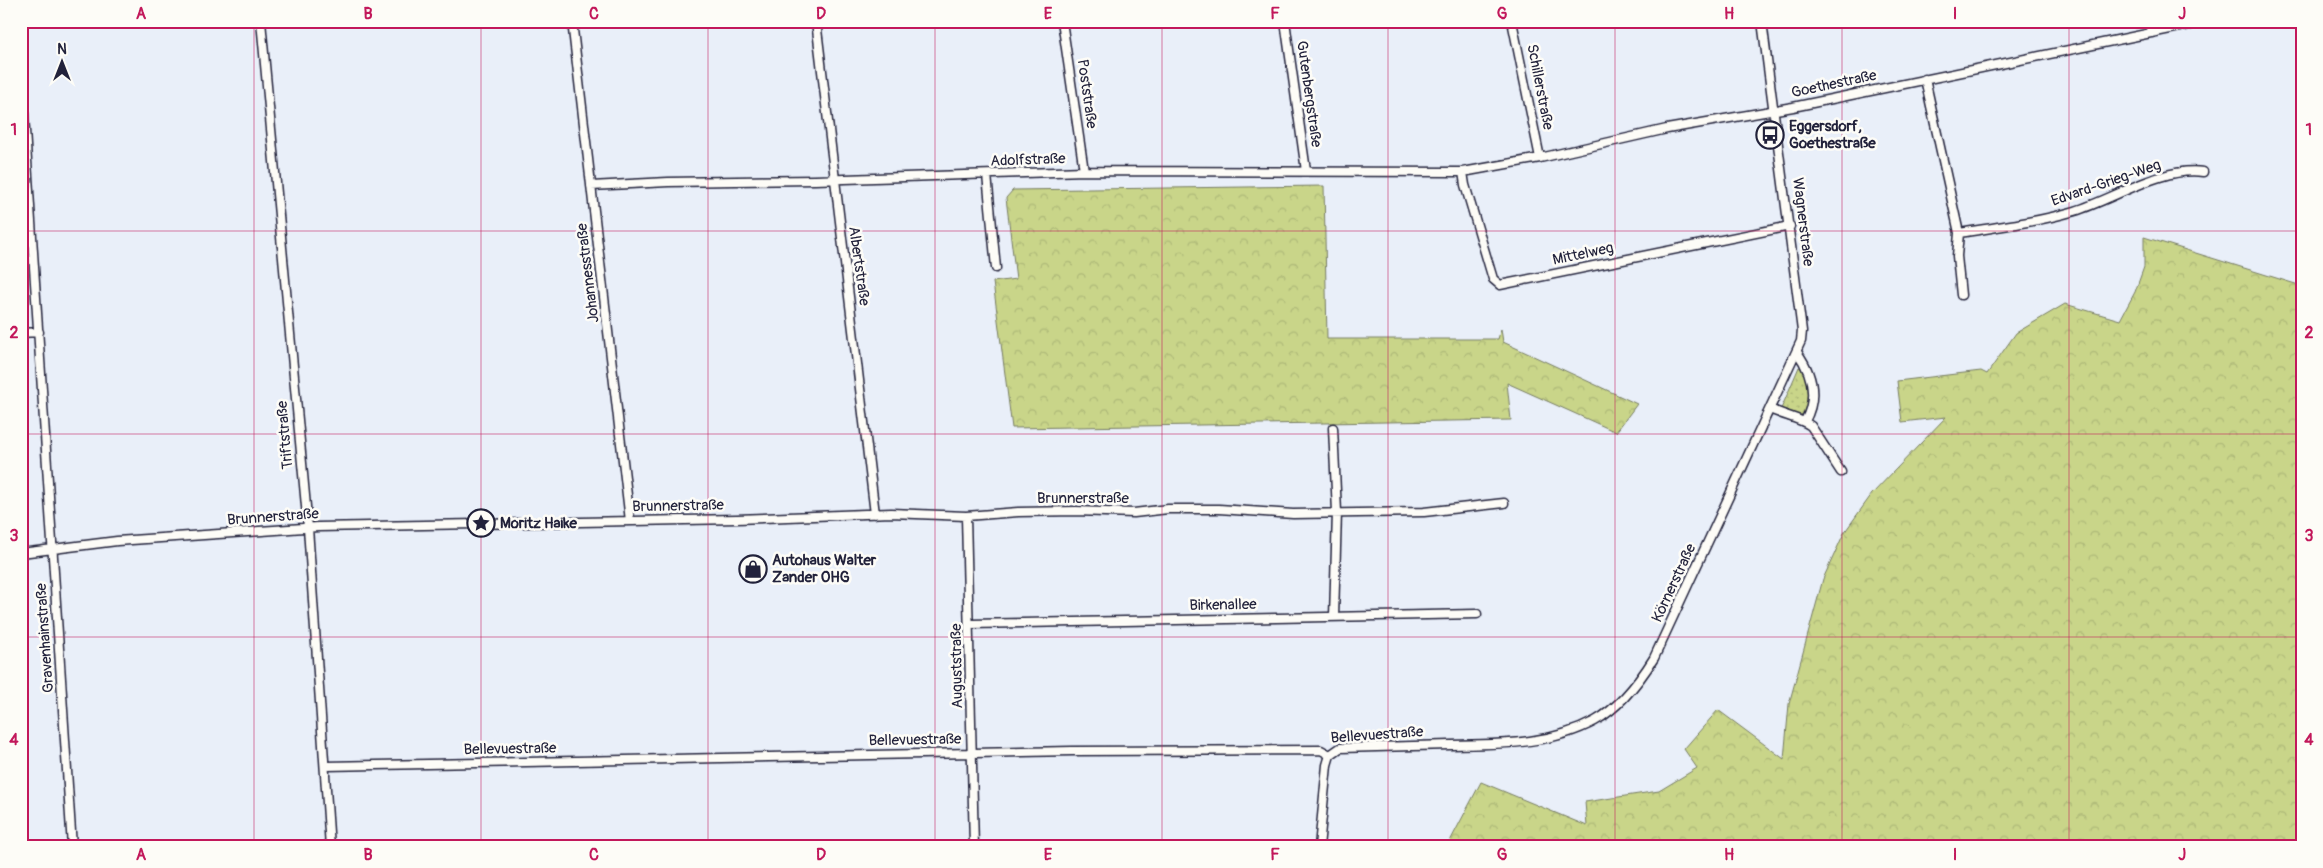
<svg xmlns="http://www.w3.org/2000/svg" width="2323" height="868" viewBox="0 0 2323 868" font-family="Pangolin,sans-serif">
  <defs>
    <pattern id="grass-dots" width="8" height="8" patternUnits="userSpaceOnUse" patternTransform="scale(1.25)"><rect width="8" height="8" fill="#c9d589"/><path d="M2 2h.1M6 6h.1" fill="none" stroke="#acb777" stroke-width="1.8" stroke-linecap="round"/></pattern>
    <pattern id="forest-crowns" width="20" height="18" patternUnits="userSpaceOnUse" patternTransform="scale(1.25)"><rect width="20" height="18" fill="#c9d589"/><path d="M2 6a3 3 0 1 1 6 0M12 15a3 3 0 1 1 6 0" fill="none" stroke="#acb777"/></pattern>
  </defs>
  <rect width="100%" height="100%" fill="#e9eff9"/>
  <filter id="ink" filterUnits="userSpaceOnUse"><feTurbulence type="fractalNoise" baseFrequency=".02" numOctaves="2"/><feDisplacementMap in="SourceGraphic" scale="10" xChannelSelector="R" yChannelSelector="G"/><feConvolveMatrix kernelMatrix="1 2 1 2 8 2 1 2 1" color-interpolation-filters="sRGB"/></filter>
  <g filter="url(#ink)">
    <path fill="url(#grass-dots)" stroke="#767c62" d="M1799,367L1804,370L1809,386L1808,411C1798,418 1790,417 1781,409Z"/>
    <path fill="url(#forest-crowns)" stroke="#767c62" d="M1324,186L1327,339H1498L1501,329L1503,342L1637,404L1616,432L1507,383L1511,420L1012,428L993,282L1016,279L1006,198L1013,190Z
      M2144,237L2302,286V847H1447L1481,782L1587,826L1585,802L1659,791L1697,768L1684,749L1718,710L1784,759L1789,704L1823,579L1844,533L1872,494L1946,417L1902,422L1897,381L1981,371L1987,374L2016,333L2065,304L2120,320L2135,292L2144,267Z"/>
    <g fill="none" stroke-linecap="round" stroke-linejoin="round">
      <g stroke="#22223b" stroke-width="11">
        <path id="street" d="M261,21L308,528L330,847
          M572,21L630,521
          M816,21L875,514
          M1062,21L1084,171
          M1285,21L1306,171
          M1512,21L1540,158
          M2150,21L2152,33
          M21,69L72,847
          M1925,79L1959,233L1957,256L1961,295
          M1463,172L1465,185L1493,279L1500,285L1790,226
          M987,175L996,268
          M591,186L668,182L815,180L1084,171L1463,172L1540,158L1667,129L1793,107L2209,21
          M1959,233C1998,227 2037,222 2075,211C2114,199 2163,166 2203,172
          M21,333L39,332
          M1797,352C1812,373 1818,397 1805,421
          M1770,409C1782,415 1802,419 1811,426L1841,472
          M1333,428L1337,512L1334,617
          M966,516L974,847
          M21,553L117,541L318,527L737,519L891,513L966,516L1018,512L1076,511L1134,513L1168,509H1219L1293,514L1424,512L1504,503
          M970,624L1477,614
          M1330,755L1340,748C1377,747 1414,746 1450,745C1499,744 1551,745 1595,721C1620,707 1639,682 1654,658L1801,341L1802,331L1762,21
          M326,766L1072,751L1321,750L1330,755
          M1319,847L1327,765L1330,755"/>
      </g>
      <use href="#street" stroke="#fdfcf7" stroke-width="8"/>
    </g>
  </g>
  <path fill="none" stroke="#c2185b" stroke-width="1" stroke-opacity="0.55" d="M254,21V847M481,21V847M708,21V847M935,21V847M1162,21V847M1388,21V847M1615,21V847M1842,21V847M2069,21V847M21,231H2302M21,434H2302M21,637H2302"/>
  <defs>
    <g id="bus-ring" transform="scale(1.4375)"><circle r="9.5" fill="#fdfcf7" stroke="#22223b" stroke-width="1.5"/><path d="M-5-6H5V4H4V6H2V4H-2V6H-4V4H-5ZM-3.5-4V0h7V-4ZM-3.5 1.2v1.5H-2V1.2ZM2 1.2v1.5H3.5V1.2Z" fill="#22223b"/></g>
    <g id="sight-ring" transform="scale(1.4375)"><circle r="9.5" fill="#fdfcf7" stroke="#22223b" stroke-width="1.5"/><path d="M0-6L1.8-2.2L6-1.7L2.9 1.2L3.7 5.4L0 3.3L-3.7 5.4L-2.9 1.2L-6-1.7L-1.8-2.2Z" fill="#22223b"/></g>
    <g id="shop-ring" transform="scale(1.4375)"><circle r="9.5" fill="#fdfcf7" stroke="#22223b" stroke-width="1.5"/><path d="M-5-2.5h2.3a2.7 3.5 0 0 1 5.4 0H5L5.5 6h-11ZM-1.5-2.5h3a1.5 2.3 0 0 0-3 0Z" fill="#22223b"/></g>
  </defs>
  <g fill-rule="evenodd">
    <use href="#bus-ring" x="1770" y="135"/>
    <use href="#sight-ring" x="481" y="523"/>
    <use href="#shop-ring" x="753" y="569"/>
  </g>
  <g text-anchor="middle" dominant-baseline="central" stroke-width="5" stroke-linejoin="round" paint-order="stroke">
    <g font-size="15" fill="#22223b" stroke="#fdfcf7">
      <text transform="translate(1834 84) rotate(-12)">Goethestraße</text>
      <text transform="translate(1540 87) rotate(79)">Schillerstraße</text>
      <text transform="translate(1087 94) rotate(82)">Poststraße</text>
      <text transform="translate(1309 94) rotate(82)">Gutenbergstraße</text>
      <text transform="translate(1028 160) rotate(-2)">Adolfstraße</text>
      <text transform="translate(2106 183) rotate(-19)">Edvard-Grieg-Weg</text>
      <text transform="translate(1803 222) rotate(83)">Wagnerstraße</text>
      <text transform="translate(1583 254) rotate(-12)">Mittelweg</text>
      <text transform="translate(859 266) rotate(82)">Albertstraße</text>
      <text transform="translate(588 273) rotate(-97)">Johannesstraße</text>
      <text transform="translate(285 435) rotate(-95)">Triftstraße</text>
      <text x="1083" y="498">Brunnerstraße</text>
      <text transform="translate(678 506) rotate(-1)">Brunnerstraße</text>
      <text transform="translate(273 517) rotate(-4)">Brunnerstraße</text>
      <text transform="translate(1674 583) rotate(-65)">Körnerstraße</text>
      <text transform="translate(1223 605) rotate(-1)">Birkenallee</text>
      <text transform="translate(45 638) rotate(-94)">Gravenhainstraße</text>
      <text transform="translate(957 666) rotate(-91)">Auguststraße</text>
      <text transform="translate(1377 735) rotate(-4)">Bellevuestraße</text>
      <text transform="translate(915 740) rotate(-1)">Bellevuestraße</text>
      <text transform="translate(510 749) rotate(-1)">Bellevuestraße</text>
    </g>
    <g font-size="15" font-weight="bold" fill="#22223b" stroke="#fdfcf7" text-anchor="start">
      <text x="1789" y="126">Eggersdorf,<tspan x="1789" dy="17">Goethestraße</tspan></text>
      <text x="500" y="523">Moritz Haike</text>
      <text x="772" y="560">Autohaus Walter<tspan x="772" dy="17">Zander OHG</tspan></text>
    </g>
  </g>
  <rect width="2323" height="868" fill="none" stroke="#fdfcf7" stroke-width="55"/>
  <g transform="translate(62 62)" stroke="#fdfcf7" stroke-width="4" paint-order="stroke">
  <path d="M0-4L9 19L0 12L-9 19Z" fill="#22223b"/>
  <text y="-8" font-size="14" font-weight="bold" text-anchor="middle" fill="#22223b">N</text>
  </g>
  <rect x="28" y="28" width="2268" height="812" fill="none" stroke="#c2185b" stroke-width="2"/>
  <g font-size="16" text-anchor="middle" font-weight="bold" fill="#c2185b">
    <text x="141" y="19">A</text>
    <text x="368" y="19">B</text>
    <text x="594" y="19">C</text>
    <text x="821" y="19">D</text>
    <text x="1048" y="19">E</text>
    <text x="1275" y="19">F</text>
    <text x="1502" y="19">G</text>
    <text x="1729" y="19">H</text>
    <text x="1955" y="19">I</text>
    <text x="2182" y="19">J</text>
    <text x="14" y="135">1</text>
    <text x="2309" y="135">1</text>
    <text x="14" y="338">2</text>
    <text x="2309" y="338">2</text>
    <text x="14" y="541">3</text>
    <text x="2309" y="541">3</text>
    <text x="14" y="745">4</text>
    <text x="2309" y="745">4</text>
    <text x="141" y="860">A</text>
    <text x="368" y="860">B</text>
    <text x="594" y="860">C</text>
    <text x="821" y="860">D</text>
    <text x="1048" y="860">E</text>
    <text x="1275" y="860">F</text>
    <text x="1502" y="860">G</text>
    <text x="1729" y="860">H</text>
    <text x="1955" y="860">I</text>
    <text x="2182" y="860">J</text>
  </g>
</svg>
